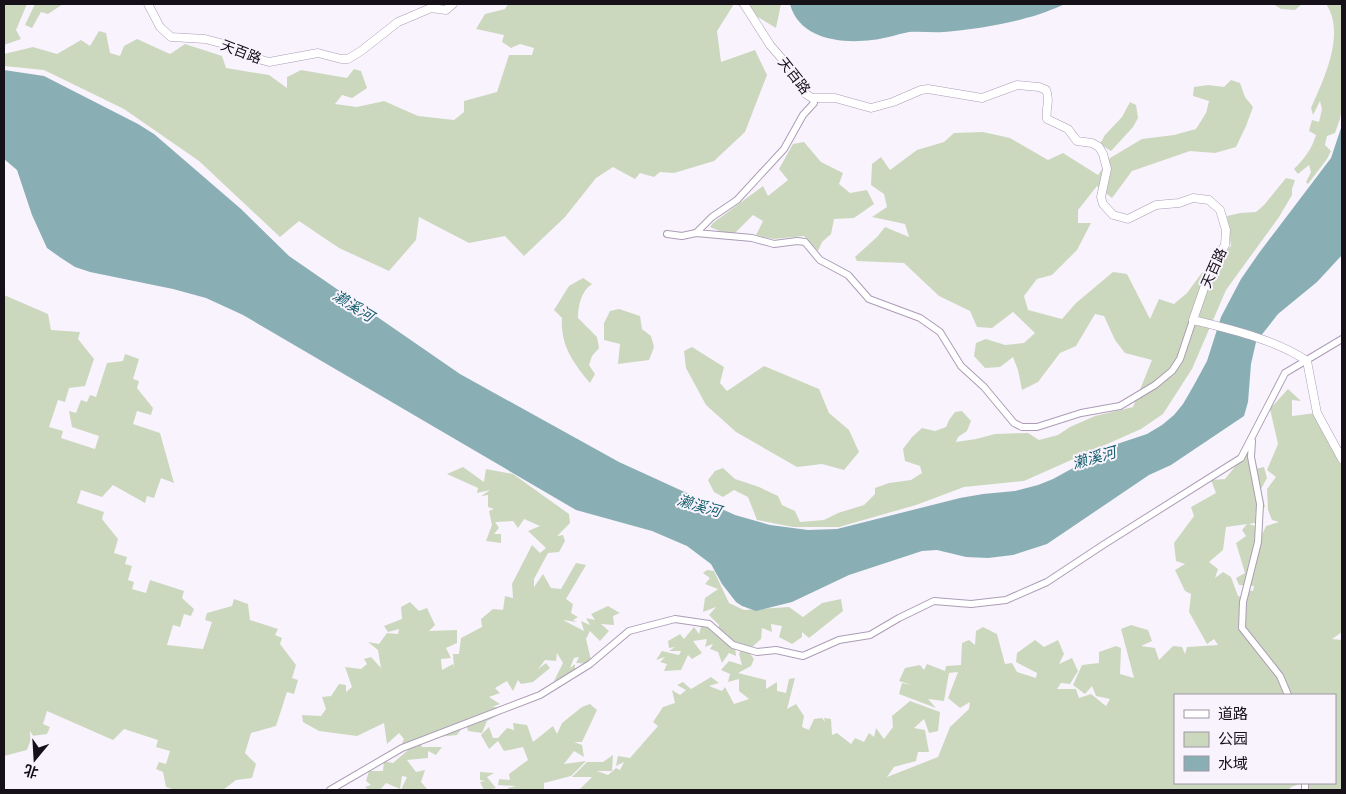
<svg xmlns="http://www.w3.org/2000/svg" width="1346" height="794" viewBox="0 0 1346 794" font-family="'Nunito Sans','Noto Sans SC',sans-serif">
  <rect width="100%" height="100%" fill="#f9f3fe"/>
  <path fill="#ccd8be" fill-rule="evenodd" d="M4,4H27L16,30L21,39L4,45Z
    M35,4H63L48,14L41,12L32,28L25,25Z
    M508,4H734L717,31L721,62L755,50L767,75L745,132L714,161L674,173L660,172L654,177L640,173L635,179L613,167L596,178L565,217L524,256L505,236L469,243L419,217L416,240L389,271L339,248L299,221L280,237L199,161L124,109L44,70L4,66V54L33,47L57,54L81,40L90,46L99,31L106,33L110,53L120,56L124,46L137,39L170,54L185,44L222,56L226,68L269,75L287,88V77L301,70L347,78L354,69L361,71L367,88L352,98L342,95L335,104L357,107L384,101L418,116L454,120L464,112V101L497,92L509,55H532L534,48L520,44L511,48L502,42L504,35L476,29L485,14L505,9Z
    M736,4H781L776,28Z
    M1273,4H1302L1295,10L1281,9Z
    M1326,4H1342V106L1340,119L1335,133L1327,136L1325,145L1331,151L1327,159L1308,184L1306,182L1311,172L1309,165L1298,174L1294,169C1304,159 1312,149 1316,135L1309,131L1312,120L1319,122L1322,109L1320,101L1313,115L1311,108C1324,79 1346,33 1326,4Z
    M1231,80L1240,83L1245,97L1253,107L1246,126L1236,147L1215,153L1190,151L1132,171L1112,198L1097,186L1078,210V223H1091L1077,250L1052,275L1037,279L1024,296L1028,310L1062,319L1076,303L1113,272L1127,274L1150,319L1159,299L1174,304L1187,293L1201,274L1231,246L1227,216L1240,213L1256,212L1264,205L1286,178L1295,180L1292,189V195L1279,217L1226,290L1192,369L1163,414L1141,429L1024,481L964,487L916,505L839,527H793L757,520L748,497L734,490L723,497L714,492L708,480L715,471L723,468L735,479L759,487L778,496L782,505L795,511L800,522L824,520L838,513L864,505L875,494V488L889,483L911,480L922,473L920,466L905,461L903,449L912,437L922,428L935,431L946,427L949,420L955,412L962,411L971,421L967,431L958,437L956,442L976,439L995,434L1028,433L1039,440L1058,435L1070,427L1095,416L1133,407L1152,360L1125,353L1115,340L1104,316L1095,314L1076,346L1060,353L1038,382L1022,390L1018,370L1013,357L1000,367L985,368L974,356L976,343L986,339L1005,345L1024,343L1035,333L1013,312L992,328L977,327L970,311L939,296L904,263L857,261L855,257L877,237L885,227L909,237L905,224L872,217L887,207L884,194L871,185L872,164L881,157L890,170L917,150L944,142L954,133L983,132L1010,138L1048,160L1063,153L1098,175L1110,158L1142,139L1174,135L1196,129L1206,113L1209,101L1193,96L1194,87L1208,85L1224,87Z
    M1130,102L1136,105L1138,118L1133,127L1111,151L1100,144L1105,135L1122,117Z
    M804,142L821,162L843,173L839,184L850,193L867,190L874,204L854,218L834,219L831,234L822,242L818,251L804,236L773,239L756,235L763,221L753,215L735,233L722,232L710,227L713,223L763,186L768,196L788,180L779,169L793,144Z
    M583,278L592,284C581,291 578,306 578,318L597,337L599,348L592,356L589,365L595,374L590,383C573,363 560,344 562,318L554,310L569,286Z
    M4,295L48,314L51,330L80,332L78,339L94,359L85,386L69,388L65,402L58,400L49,427L63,431L61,438L95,449L99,436L72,427L69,411L76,413L81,400L87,402L90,395L96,397L107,363L123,361L125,354L139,359L133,379L139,381L137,388L153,408L151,415L137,411L133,424L160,433L174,483L161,478L154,498L147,496L145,503L113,485L102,497L81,490L77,503L104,512L102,519L118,539L114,553L127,557L125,564L132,566L128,580L134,582L132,589L146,593L150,580L184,591L182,598L194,609L191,616L184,614L180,627L173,625L167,645L203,649L212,622L205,620L207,613L232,606L234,599L248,604L250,620L278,629L275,635L282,638L280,644L296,665L292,678L298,680L294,694L287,692L276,726L251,733L245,753L256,764L252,778L236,780L223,790H175L166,787L163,772L156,769L159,762L166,764L170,751L156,747L158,740L124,729L113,740L47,711L43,724L50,727L47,734L32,736L27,750L4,756Z
    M619,309L640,316L642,329L651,336L654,347L649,360L618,364L620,344L604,340V323L610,311Z
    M692,347L724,367L720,383L727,391L764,366L819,389L829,413L849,430L859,452L844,470L822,464L797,467L736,432L706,405L686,368L684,351Z
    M1288,389L1301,401L1292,400V416L1316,413L1327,439L1342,447V632L1332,639L1342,640V790H1307V783H1335V695H1175V783H1302L1291,787L1289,790H579L592,777H572L587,762H603L613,755L612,771H597L608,775L616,768L620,770L624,762L616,766L618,756L630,758L658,726L653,722L663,707L675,703L672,690L680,695L686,690L677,685L683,682L691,689L711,677L719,683L709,686L722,691L725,687L734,704L749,699L739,691V679L728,682L730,674L721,670L729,661L742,665L739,654L743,646H735L736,656L729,653L722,663L718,652L710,649L713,644L705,647L707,639L693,641L702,653L692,659L688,655L681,670L664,671L667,664L660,662L665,657L656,660L662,651L679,655L681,651H669L675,647L669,648L668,641L680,634L684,639L694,627L699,634L702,623L717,636L719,625L709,615L716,607L703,612L705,598L718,589L705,584L710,578L703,573L707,570L714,571L729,603L744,610L789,607L803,617L822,603L841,599L843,611L809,638L802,632V637L792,644L779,637L782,626L771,624L772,632L762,628L761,639L748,651L754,659L751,666L738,673L766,680V689L777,682V691L786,693L789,679L795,678L787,709L796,704L804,716L802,727L809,730L814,719L822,718L825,722L824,718L831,719L832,735L837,733L851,744L855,738L864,742L869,733L874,737L876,728L884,739L893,727L892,716L910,701L940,712L938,731L929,733L924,719L914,728L925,730L929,752H918L916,761L894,767L887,777L938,757L950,727L969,709L970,702L960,708L948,698L958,672L949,673L944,701L928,699L936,708L899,694L902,683L912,685L899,681L905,668L920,665L924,670L927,664L945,671L946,666L961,665L962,643L969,640L975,645L976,631L983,627L997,634L1005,664L1012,663L1017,672L1036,678L1037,673L1016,662L1017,653L1035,640L1044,647L1058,640L1064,654L1059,664L1072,658L1078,671L1070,684L1061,683L1057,689H1076L1079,698L1091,694L1106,706L1110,699L1096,696L1092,686L1085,694L1073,685L1082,665L1099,663V652L1116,646L1121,648L1120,674L1134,678L1121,629L1131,625L1148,630L1152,641L1141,646L1155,648L1159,660L1173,646L1182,647L1185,654L1187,647L1218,645L1214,639L1207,644L1189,612L1191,594L1185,591L1175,570L1185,564L1176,561L1174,543L1194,516L1191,507L1216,493L1211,480L1225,479L1247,452L1254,455L1250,470L1264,467L1267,478L1261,489L1265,507L1255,513L1260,522L1249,524L1258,527L1261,537L1266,526L1279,522L1272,520L1268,510L1267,489L1276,477L1267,470L1278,444L1270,409ZM1247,524L1242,530L1246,536L1236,543L1245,573L1236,578L1239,585L1254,586L1253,591L1242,589V597L1238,596L1231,577L1223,572L1215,578L1218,569L1209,562L1223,550L1226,527Z
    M463,467L484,482L486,469L513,474L569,514L570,523L557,536L563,535L565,541L559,552L548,553L534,579V587L543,574L551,588L561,589L576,563L586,565L566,599L573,604L571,613L578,617L573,620L577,622L563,620L584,631L581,621L590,625L586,618L595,620L591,614L608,606L620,613L613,616L614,625L601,624L609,631L600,641L590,631L586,639L592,664L576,663L579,657L574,658L570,668L575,664V676L554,681L563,663L557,653L556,661L545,660L538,669L546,663L550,668L533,682L521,684L518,680L513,691L507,681L495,688L500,693L489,697L500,704L492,707H497L502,713L487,721L482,733L468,731L466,723L457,735L419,739L422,747H442L436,755L428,751V758L407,760L416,772L425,770L421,782L428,790H401L407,777L402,776L400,789L386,783L380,790H369L365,787L371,785L366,781L369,771H383L384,761L393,763L408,750H399L404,739L399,733L387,744L384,723L357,736L319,731L303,722L302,715L321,716L326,709L322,697L331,696L339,684L346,685V692L352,687L345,667L361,669L367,664L364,659L371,657L381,668L378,650L368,642L379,644L387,633L398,634L399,629L388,632L384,626L402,619L401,607L410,602L419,611L427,608L435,625L429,631L457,630V643L446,648L451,658L441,659L442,670L453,664L454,668L453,654H459L461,638L482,627L481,619L493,609L503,610L505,596L513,598L512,584L532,545L540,553L546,548L528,531L540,526L524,519L518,528L513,521L495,522L499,528L494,534H501V543L486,541L492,525L489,511L494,509L488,507V495L481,496L490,490L477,493L478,488L447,474Z
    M590,704L597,710L582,742H574L582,745L584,757L574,751L564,764L586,761L571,776L544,783V790H509L508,788L516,786L498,785L499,779L510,780L509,774L528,760L523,747L504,751L498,741L489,749L481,735L489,727L493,738H498L507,728L514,730L513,723L527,725L533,742L553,726L557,734L562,723L582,707Z
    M480,772L494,773L487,777L496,788L491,789L492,790H484L480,782L485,781L480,780Z"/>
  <path fill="#89afb5" d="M790,4H1065C1053,9 1040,15 1026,18C1003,25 968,30 944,32C932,33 921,31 909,32C897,34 885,39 872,40C841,44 799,39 790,4Z
    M4,70L44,76L138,124L154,134L241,209L289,256L460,374L619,462L735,515L770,525L808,530L837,529L960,498L983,494L1015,491L1038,485L1053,479L1117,444L1147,434L1162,425L1174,415L1183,404L1194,385L1207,361L1221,317L1241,279L1259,253L1331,158L1342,125V255L1317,282L1278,314L1256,342L1251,364L1248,402L1244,416L1171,465L1149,475L1047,544L1013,555L988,558L966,557L937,550L922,551L849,575L792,602L756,611L742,606L736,602L722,584L711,564L687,546L652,531L576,510L243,315L206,298L173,289L90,272L75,267L61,258L47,248L32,215L17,170L4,159Z"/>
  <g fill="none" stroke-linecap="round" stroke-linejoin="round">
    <g stroke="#ac9db6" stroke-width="8">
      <path id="minor" d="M696,233L752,238L774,244L797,241L805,242L820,260L848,275L869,299L920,318L940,332L961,366L984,387L1014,423L1022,427H1037L1081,413L1120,406L1155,385L1172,371L1180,359L1193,320
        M667,234L682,236L696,233L712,217L737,200L784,149L803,115L814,103L812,98
        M1252,441L1251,457L1260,504L1258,542L1243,602L1242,628L1280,676L1288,695
        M1305,783V790
        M330,790L402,748L540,695L590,664L629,631L675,619L709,624L733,645L757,652L776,650L803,656L839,640L870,635L899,618L934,601L971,604L1006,600L1047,582L1103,545L1241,458L1285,373L1342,339"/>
    </g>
    <g stroke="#ac9db6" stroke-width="9">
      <path id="major" d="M148,4L160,27L171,37L205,39L228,45L248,56L269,62L318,53L341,59H348L361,51L398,22L431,8L446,10L453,4
        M744,4L770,45L790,68L806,94L812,98H835L871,108L893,102L921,90L928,89L982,98L1017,85L1039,87L1046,90C1051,100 1045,108 1047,119L1068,129L1077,141L1092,143L1099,147L1103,154L1107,169L1101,197L1103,204L1113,215L1128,219L1156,205L1179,203L1193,198L1209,200L1220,210L1226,230L1225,245L1210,271L1193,320C1229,329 1277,340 1307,361L1317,413L1342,459"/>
    </g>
    <use href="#minor" stroke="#fff" stroke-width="6"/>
    <use href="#major" stroke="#fff" stroke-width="8"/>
  </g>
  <g text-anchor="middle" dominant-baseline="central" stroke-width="4" stroke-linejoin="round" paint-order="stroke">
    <g font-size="14" fill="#161019" stroke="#f9f3fe">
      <text transform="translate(241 52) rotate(21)">天百路</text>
      <text transform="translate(794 76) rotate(52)">天百路</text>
      <text transform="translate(1214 268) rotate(-66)">天百路</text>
    </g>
    <g font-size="15" font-style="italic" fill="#135f6a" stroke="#f9f3fe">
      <text transform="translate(353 306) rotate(32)">濑溪河</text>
      <text transform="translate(1094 458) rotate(-16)">濑溪河</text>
      <text transform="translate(699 506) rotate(16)">濑溪河</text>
    </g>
  </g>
  <rect width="1346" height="794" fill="none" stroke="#161019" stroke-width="10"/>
  <rect x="1174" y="694" width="162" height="90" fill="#f9f3fe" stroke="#9e98a2"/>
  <rect x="1184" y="710" width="25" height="8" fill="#ffffff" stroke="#9e98a2"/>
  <text x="1218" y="719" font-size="15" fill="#161019">道路</text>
  <rect x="1184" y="732" width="25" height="15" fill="#ccd8be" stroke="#9e98a2"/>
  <text x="1218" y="744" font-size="15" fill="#161019">公园</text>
  <rect x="1184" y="756" width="25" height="15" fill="#89afb5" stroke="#9e98a2"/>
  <text x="1218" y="769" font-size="15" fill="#161019">水域</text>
  <g transform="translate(35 759) rotate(198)" stroke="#f9f3fe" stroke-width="4" paint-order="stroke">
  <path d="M0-4L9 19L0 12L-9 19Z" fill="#161019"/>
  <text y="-8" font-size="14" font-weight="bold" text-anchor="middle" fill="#161019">北</text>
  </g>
</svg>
